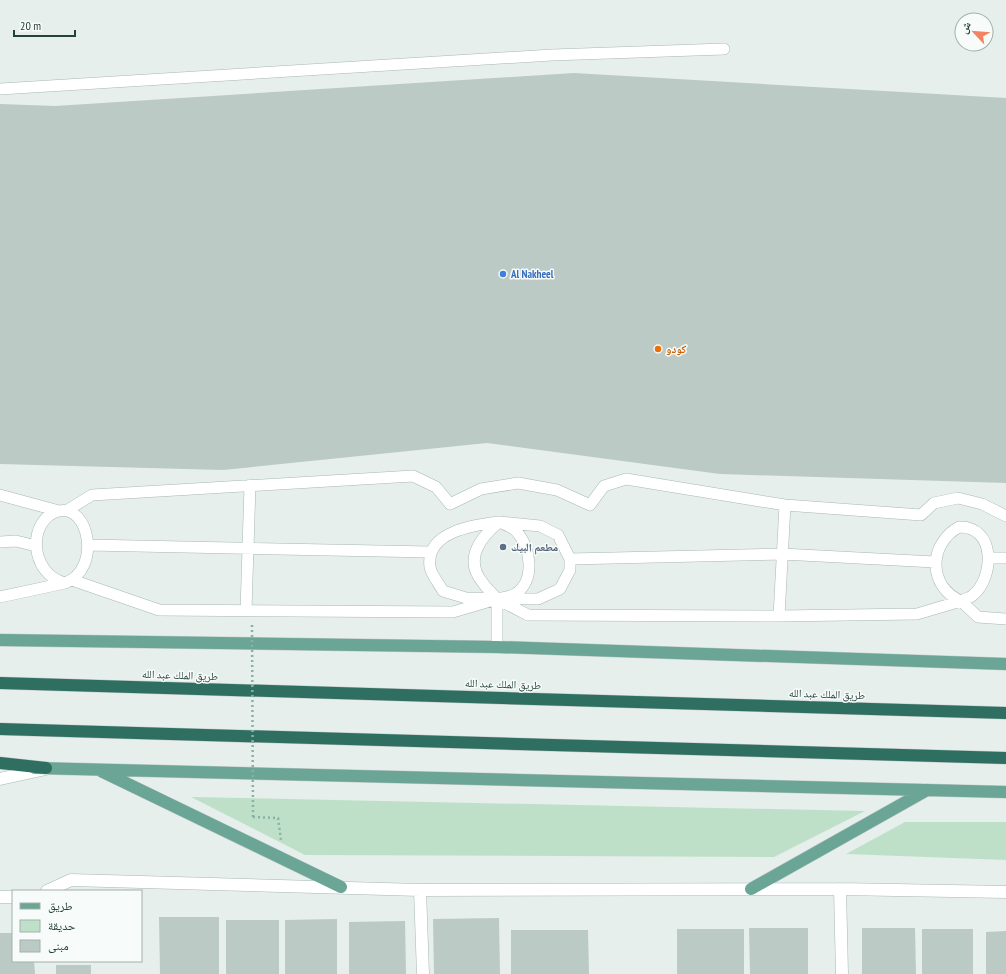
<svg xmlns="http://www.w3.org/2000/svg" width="1006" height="974" viewBox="0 0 1006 974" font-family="'PT Sans Narrow','Noto Naskh Arabic',sans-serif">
  <rect width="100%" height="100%" fill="#e6efeb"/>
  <path fill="#bfe0c8" d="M191,797L865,811L774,857L305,855Z
    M905,822H1006V860L846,854Z"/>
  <path fill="#bbcac4" d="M574,73L1006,98V483L720,474L487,443L223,470L0,464V104L55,106Z
    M159,917H219V974H160Z
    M499,918L500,974H434L433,919Z
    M337,919V974H285V920Z
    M226,920H279V974H226Z
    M405,921L406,974H349V922Z
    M749,928H808V974H750Z
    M862,928H915L916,974H862Z
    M677,929H744V974H677Z
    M922,929H973V974H922Z
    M511,930H588L589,974H511Z
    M1006,931V974H986V932Z
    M0,933H13V961H34L35,974H0Z
    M56,965H91V974H56Z"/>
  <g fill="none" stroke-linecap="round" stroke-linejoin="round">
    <g stroke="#a8b8b2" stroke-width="12">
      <path id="service" d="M0,89L552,55L724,49
        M0,495L59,511
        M66,511L92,495L413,476L436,487L450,504L481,489L518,483L557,490L590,505L604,486L626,479L785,505L921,515L934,503L958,498L982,504L1006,516
        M499,522L540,526L558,535L570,559V570L560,589L538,599L466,598L443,591C439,584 431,574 430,567C425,531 475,525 499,522Z
        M499,522C504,524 512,527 516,531C531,547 536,581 515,594C510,597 503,598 497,599C493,594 487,589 483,583C463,559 481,537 499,522Z
        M959,527C996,526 995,578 972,596C969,598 964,599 961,601C928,587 928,544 959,527Z
        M0,542L16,541L36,546
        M88,545L430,552
        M989,558H1006
        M570,559L782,554L935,562
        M72,580L159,610L453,612L497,599L528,615L779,616L917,614L961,601L978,617L1006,619
        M0,597L65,583C102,569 89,504 59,511C27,519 29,574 65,583
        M497,599V647
        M246,611L250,485
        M779,616L785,505"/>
    </g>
    <g stroke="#a8b8b2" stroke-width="13">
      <path id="minor" d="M0,779L46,769
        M840,889L842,974
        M420,890L423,974
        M47,891L71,880L420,890L840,889L1006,892
        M0,897H13"/>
    </g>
    <g stroke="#c2cac8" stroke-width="13">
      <path id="primary" d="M0,640L497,647L1006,664
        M35,768L1006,792
        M101,771L341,887
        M751,889L927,790"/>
    </g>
    <g stroke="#c2cac8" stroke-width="13">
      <path id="motorway" d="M0,683L1006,713
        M0,729L1006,758
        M0,763L46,768"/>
    </g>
    <path stroke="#86b3a5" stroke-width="2.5" stroke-dasharray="2 3" stroke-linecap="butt" d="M253,817L278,818L281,840"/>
    <use href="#service" stroke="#fff" stroke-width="11"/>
    <use href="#minor" stroke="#fff" stroke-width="12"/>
    <use href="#primary" stroke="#6aa596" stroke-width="12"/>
    <use href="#motorway" stroke="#2f6f62" stroke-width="12"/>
    <path stroke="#86b3a5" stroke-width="2.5" stroke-dasharray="2 3" stroke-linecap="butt" d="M252,625L253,817"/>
  </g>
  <circle fill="#3f7fe0" stroke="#f7fbf9" stroke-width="1.5" cx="503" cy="274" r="4"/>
  <circle fill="#e8710a" stroke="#f7fbf9" stroke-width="1.5" cx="658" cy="349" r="4"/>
  <circle fill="#5c6f8a" stroke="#f7fbf9" stroke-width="1.5" cx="503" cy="547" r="4"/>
  <g text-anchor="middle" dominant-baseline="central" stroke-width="3" stroke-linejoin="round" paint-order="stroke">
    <g font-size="11" font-weight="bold" fill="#366cbe" stroke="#f7fbf9" text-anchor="start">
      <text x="511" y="274">Al Nakheel</text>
    </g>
    <g font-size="11" font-weight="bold" fill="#c56008" stroke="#f7fbf9" text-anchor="start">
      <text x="666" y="349">كودو</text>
    </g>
    <g font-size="11" font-weight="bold" fill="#4e5e75" stroke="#f7fbf9" text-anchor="start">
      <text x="511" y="547">مطعم البيك</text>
    </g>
    <g font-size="11" fill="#24423a" stroke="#f7fbf9">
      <text transform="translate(180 675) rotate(2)">طريق الملك عبد الله</text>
      <text transform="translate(503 684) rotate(2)">طريق الملك عبد الله</text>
      <text transform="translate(827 694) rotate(2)">طريق الملك عبد الله</text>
    </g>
  </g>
  <rect x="12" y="890" width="130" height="72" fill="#f7fbf9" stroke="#a3b1ad"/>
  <rect x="20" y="903" width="20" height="6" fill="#6aa596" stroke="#a3b1ad"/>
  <text x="48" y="910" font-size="12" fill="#24423a">طريق</text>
  <rect x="20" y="920" width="20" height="12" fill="#bfe0c8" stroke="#a3b1ad"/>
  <text x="48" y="930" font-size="12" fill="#24423a">حديقة</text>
  <rect x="20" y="940" width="20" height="12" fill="#bbcac4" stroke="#a3b1ad"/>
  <text x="48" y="950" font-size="12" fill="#24423a">مبنى</text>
  <g transform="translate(974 32) rotate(296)"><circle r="19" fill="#f7fbf9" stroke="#a3b1ad"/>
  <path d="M0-3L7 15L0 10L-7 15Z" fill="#f4845f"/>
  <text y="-6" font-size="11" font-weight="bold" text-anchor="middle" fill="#24423a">ش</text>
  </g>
  <path d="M14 30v6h61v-6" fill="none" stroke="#24423a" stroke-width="2"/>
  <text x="20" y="30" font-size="12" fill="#24423a" stroke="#f7fbf9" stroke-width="3" paint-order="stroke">20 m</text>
</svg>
